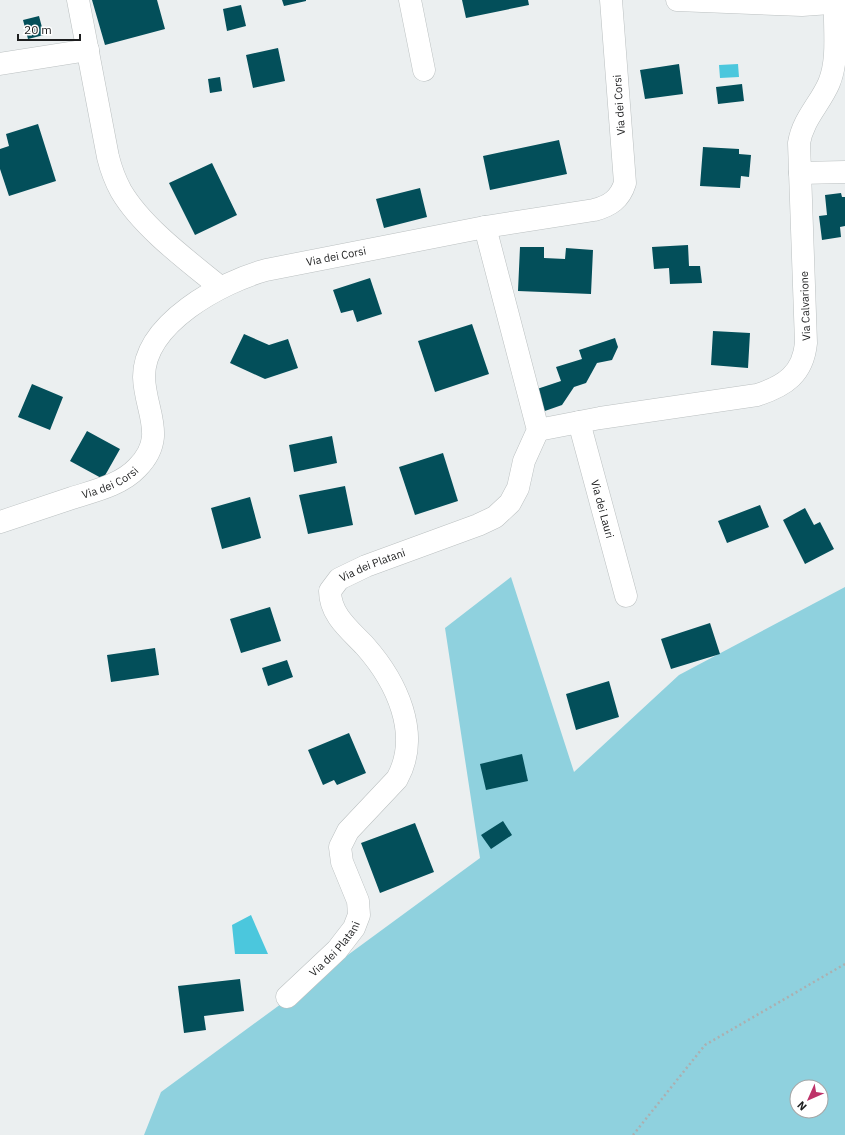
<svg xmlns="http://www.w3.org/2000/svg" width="845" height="1135" viewBox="0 0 845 1135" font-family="'IBM Plex Sans',sans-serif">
  <rect width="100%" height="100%" fill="#ebeff0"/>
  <path fill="#8fd1de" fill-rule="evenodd" d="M511,577L574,772L679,675L845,587V1135H144L161,1092L480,858L445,628ZM797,1087H821V1111H797Z"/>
  <path fill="#4bc7dd" d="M738,64L739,77L720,78L719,65Z
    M251,915L268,954H235L232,925Z"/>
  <path fill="#034f5a" d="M92,0H157L165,29L105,45Z
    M282,0H306V1L284,6Z
    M462,0H528L529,5L466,18Z
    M241,5L246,26L227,31L223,9Z
    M39,16L44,35L28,39L23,20Z
    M278,48L285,81L253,88L246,55Z
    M679,64L683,94L645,99L640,70Z
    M220,77L222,91L210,93L208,79Z
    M742,84L744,101L718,104L716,87Z
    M38,124L56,181L9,196L0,169V149L9,146L6,134Z
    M559,140L567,174L490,190L483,156Z
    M703,147L739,149V154L751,155L749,177L741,176L740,188L700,186Z
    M212,163L237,215L195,235L169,183Z
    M420,188L427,217L384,228L376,199Z
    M841,193L842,197H845V226L840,227L841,237L822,240L819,216L827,215L825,195Z
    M688,245L689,266H700L702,283L670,284L669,268L654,269L652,247Z
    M520,247H544V258L565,259L566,248L593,250L591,294L518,291Z
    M370,278L382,314L357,322L353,310L341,313L333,290Z
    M472,324L489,374L435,392L418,341Z
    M713,331L750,333L748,368L711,365Z
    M244,334L269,345L288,339L298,368L265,379L230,363Z
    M615,338L618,347L612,360L597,363L586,383L574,387L562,405L542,412L534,390L561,381L556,367L582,359L579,350Z
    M32,384L63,397L50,430L18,417Z
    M87,431L120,449L103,479L70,461Z
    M332,436L337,463L294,472L289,445Z
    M443,453L458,501L415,515L399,467Z
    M345,486L353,525L308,534L299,495Z
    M250,497L261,538L222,549L211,508Z
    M760,505L769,527L727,543L718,521Z
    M805,508L814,525L820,522L834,549L805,564L783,520Z
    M270,607L281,641L241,653L230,619Z
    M710,623L720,654L671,669L661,639Z
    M155,648L159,675L111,682L107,655Z
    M287,660L293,677L268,686L262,668Z
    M609,681L619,717L576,730L566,694Z
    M349,733L366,773L337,785L334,780L323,785L308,750Z
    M522,754L528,781L486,790L480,764Z
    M503,821L512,835L491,849L481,835Z
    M415,823L434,872L380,893L361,843Z
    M240,979L244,1011L204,1016L206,1030L184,1033L178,986Z"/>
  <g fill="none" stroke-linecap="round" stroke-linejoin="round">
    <g stroke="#bbc0c1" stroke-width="23">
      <g id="minor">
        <path d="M78,0L108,157C111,169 115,180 121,191C142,227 188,261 220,287"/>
        <path d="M410,0L424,70"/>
        <path d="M677,0L802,5L845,2"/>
        <path d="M0,64L88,50"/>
        <path d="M800,173L845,172"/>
        <path id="s1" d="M579,422L626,596"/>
        <path d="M538,430L600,418L757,395C785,386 803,374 806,343L799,143C803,119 820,104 829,83C839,59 834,28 835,3"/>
        <path id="s2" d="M0,522C24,514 48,506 72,498C94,491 121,485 137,468C168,437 145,412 144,377C144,323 222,282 266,270L485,227L594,210C610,206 620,199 625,183L611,0"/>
        <path id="s3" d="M287,997L337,950L354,928L359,915L358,901L342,862L340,847L348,831L397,779C422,734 396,681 365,646C350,630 330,615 330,591L339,579L366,566L478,525L495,517L510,503L518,488L524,461L538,430L485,227"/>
      </g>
    </g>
    <path stroke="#acafb0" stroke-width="2.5" stroke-dasharray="2 3" stroke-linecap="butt" d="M633,1135L705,1045L845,964"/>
    <use href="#minor" stroke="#fff" stroke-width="22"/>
  </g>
  <g text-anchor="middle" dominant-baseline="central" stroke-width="4" stroke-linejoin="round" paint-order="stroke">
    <g font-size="11" fill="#1d1e1f" stroke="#fff">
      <text transform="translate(619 105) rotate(-94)">Via dei Corsi</text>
      <text stroke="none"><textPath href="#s2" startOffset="488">Via dei Corsi</textPath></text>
      <text transform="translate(805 306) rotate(-92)">Via Calvarione</text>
      <text stroke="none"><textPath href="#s2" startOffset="117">Via dei Corsi</textPath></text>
      <text stroke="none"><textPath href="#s1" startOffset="90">Via dei Lauri</textPath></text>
      <text stroke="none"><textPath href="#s3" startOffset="535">Via dei Platani</textPath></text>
      <text stroke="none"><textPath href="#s3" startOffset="68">Via dei Platani</textPath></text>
    </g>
  </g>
  <g transform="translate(809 1099) rotate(225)"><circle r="19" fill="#ffffff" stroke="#a5a5a5"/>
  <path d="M0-3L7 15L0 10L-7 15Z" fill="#be3369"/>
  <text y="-6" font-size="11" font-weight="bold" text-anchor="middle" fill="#1d1e1f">N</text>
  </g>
  <path d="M18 34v6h62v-6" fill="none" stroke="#1d1e1f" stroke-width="2"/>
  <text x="24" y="34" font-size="12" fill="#1d1e1f" stroke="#ffffff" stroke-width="3" paint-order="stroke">20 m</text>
</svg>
